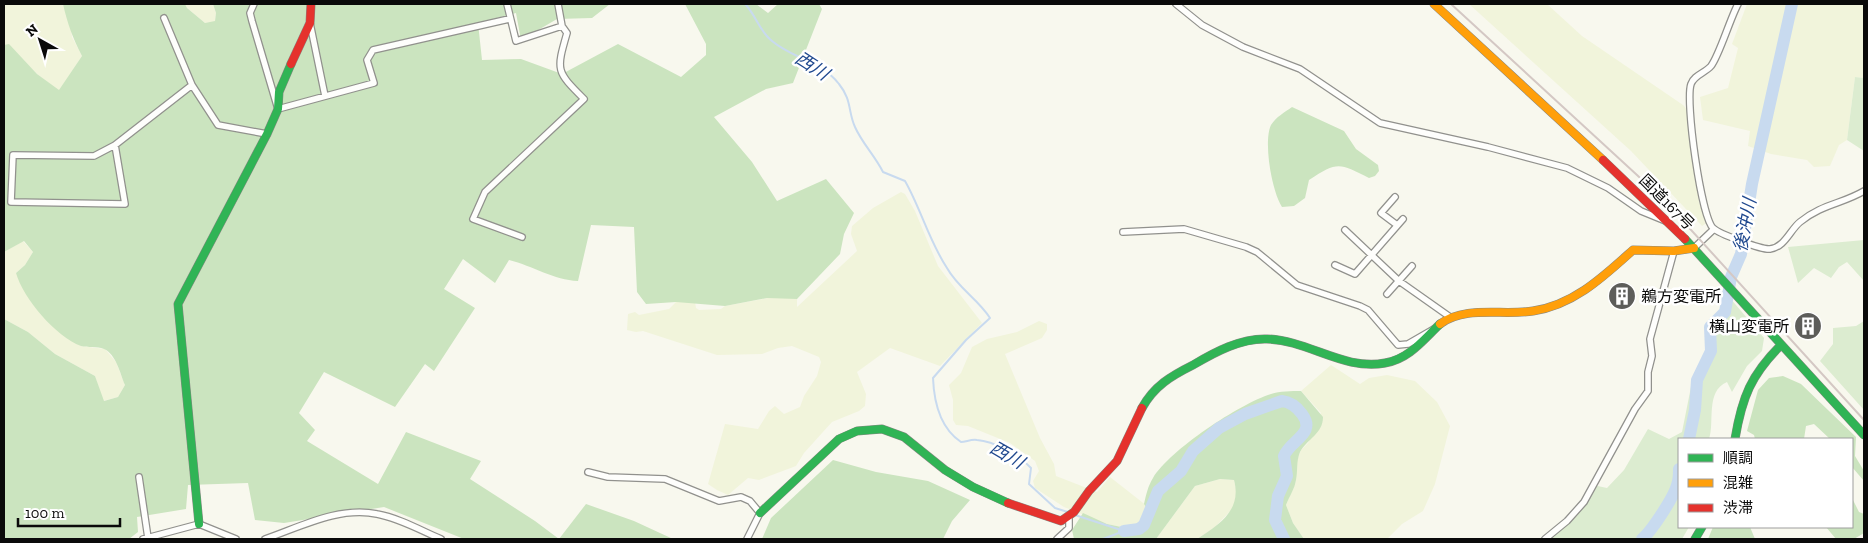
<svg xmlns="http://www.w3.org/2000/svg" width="1868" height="543" viewBox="0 0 1868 543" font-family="'Zilla Slab','Noto Sans JP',serif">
  <rect width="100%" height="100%" fill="#f8f8ee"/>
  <path fill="#f1f4db" d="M4,4H63L71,25L72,37L82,56L59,91L37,74L9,45H4Z
    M185,4H213L216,13L215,22L205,23L187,8Z
    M1469,4H1547L1582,36L1683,105L1688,110L1690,117L1699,202L1707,223L1702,226L1631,151Z
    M1747,4H1864V78L1855,77L1847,140L1839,145L1830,166L1814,167L1807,160L1771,154L1748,146L1750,131L1703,120L1700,97L1728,88L1738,48L1732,44Z
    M901,192L905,194L915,211L938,266L982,323L940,366L890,348L857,372L866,394L865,406L859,411L832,422L804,453L796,466L759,480L748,478L728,495L717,490L708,484L725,424L758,429L769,411L775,406L784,414L800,407L804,396L817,376L821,362L819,357L792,346L778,348L762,354L717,355L643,331L636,332L627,330L628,314L635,312L639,315L669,309L676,302H695L696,308L699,310L721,309L725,306L789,294L797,299V307L857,251L851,234L852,226L873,208Z
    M23,241L33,252L25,265L16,273L81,346L105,349L116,362L125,385L118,397L103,401L95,376L55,354L28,332L4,319V252Z
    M1039,321L1047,324V330L1042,338L1005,354L1040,438L1054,464L1056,476L1097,492L1110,477L1147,506L1149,510L1144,523H1137L1131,529L1107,524L1064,507L1035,488L1033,481L1039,471L1035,461L1010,443L968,426L956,425L953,420V400L949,385L961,373L972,347L987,339L1017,332Z
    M1331,365L1360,384L1369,378L1387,375L1415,381L1437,402L1450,426L1435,484L1423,511L1402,524L1387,539H1304L1293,523L1286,505L1296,482V463L1301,450L1308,443L1321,413L1301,391Z
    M1220,479L1234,480L1237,493L1235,506L1214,528L1197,539H1156L1195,486Z"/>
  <path fill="#dcecd0" d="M1855,77L1864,78V151L1847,140Z
    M1864,240V281L1847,262L1839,267L1831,278L1814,268L1798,283L1788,247Z
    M1730,298L1764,338L1762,351L1747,366L1732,392L1727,382C1705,391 1715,423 1709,439H1679V527H1689L1682,539H1540L1572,513L1593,485L1607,488L1624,470L1648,429L1669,439L1682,432L1691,387L1708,352L1714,330L1729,315L1727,302Z
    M1864,321V410L1820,361L1833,344V328L1856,326Z"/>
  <path fill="#cbe4bf" d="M63,4H185L187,8L205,23L215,21L216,13L213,4H610L592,18L557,19L521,40L516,13L478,23L482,60L521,59L562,74L618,44L681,77L706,55V44L685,4H756L768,13L778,4H819L822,9L793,83L766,89L714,117L752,162L777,201L826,179L854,213L844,234L840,254L797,299L767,298L725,306L676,302L646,304L637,292L634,227L591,225L578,281C554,280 533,266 509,260L495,283L463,259L444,289L475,308L434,371L425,364L395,407L324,372L299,413L315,430L307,441L378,484L406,432L481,461L470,479L535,521L559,539L586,504L634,521L673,539H464L384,507L284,523L255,520L248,483L188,485L186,509L137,517L138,532L129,539H4V319L28,332L55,354L95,376L104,401L118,397L125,385C120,373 116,354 104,349C97,346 88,348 81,346C56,337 23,298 16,273L25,265L33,252L24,241L4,252V45L9,44L37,74L59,90L82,56C73,39 67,22 63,4Z
    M1292,107L1344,131L1356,149L1378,165L1379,171L1375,176L1369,178C1339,163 1338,161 1309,180L1305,198L1294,206L1282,207C1272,192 1263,142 1271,125C1276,117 1285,112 1292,107Z
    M1783,376L1801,384L1856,437L1855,456L1864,471V481L1852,467V439H1830L1814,424L1806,426L1804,439H1755L1754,435L1747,431L1758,390L1769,378Z
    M1301,391L1323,417C1323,434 1307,439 1300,452C1296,462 1298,470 1296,480C1295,488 1289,497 1286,505L1293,523L1304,539H1197C1220,524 1242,510 1234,480L1220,479L1195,486L1156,539H1074L1072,530L1083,513L1107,524L1131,529L1137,523H1144L1149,511L1144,504C1146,495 1148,486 1153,478C1170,450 1239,404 1271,394C1280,391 1291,391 1301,391Z
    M833,460L876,472L928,481L970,500L952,521L943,539H762L771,518Z
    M1852,498L1859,512L1864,514V533L1854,539H1836L1826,527H1852Z
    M1713,527H1750L1755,539H1708Z"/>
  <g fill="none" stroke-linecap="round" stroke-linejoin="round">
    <path stroke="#c8daef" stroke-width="2" d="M745,4C756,15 759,31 772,41C792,58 822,62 839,84C852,100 848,112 855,127C862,143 875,156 883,172L905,181C921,209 929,241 947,268C958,288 978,299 990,318L966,340L933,378C934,403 940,428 961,442C966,442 971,439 977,440C994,441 1020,456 1031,468L1029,484L1055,508L1071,513
      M1075,515L1124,531
      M1103,539L1124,531"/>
    <path stroke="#c8daef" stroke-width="12" d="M1689,439L1695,410L1697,380L1711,351L1710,327L1725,312L1731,277L1741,254L1752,184L1792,4
      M1124,531L1139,529L1144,525L1158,491L1181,471L1193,451L1219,428L1245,414L1282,401C1290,402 1297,407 1302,414C1317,434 1290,440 1284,456L1287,476L1278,496L1275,520L1284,539
      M1642,539C1651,532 1674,497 1677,485C1679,480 1679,474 1679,469"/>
    <g stroke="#91918d" stroke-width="8">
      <path id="street" d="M254,4L250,13L252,21L278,109L374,83L367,60L373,50L509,19
        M507,4L516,41L562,26L558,4
        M1176,4L1202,25L1243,47L1300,69L1380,123L1488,147L1567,168L1608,188L1641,211L1668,222
        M1738,4C1730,19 1719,56 1711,66C1705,73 1694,75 1691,84C1685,101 1701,216 1713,228C1719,234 1762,250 1770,249C1785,247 1790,230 1800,222C1822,204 1842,204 1864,191
        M164,18L192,85L218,125L267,134
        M310,23L325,96
        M115,145L125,204L11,202L13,155L94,156L115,145L192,85
        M1395,197L1381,213L1397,225
        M1345,230L1399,281L1450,317
        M1123,232L1184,229L1246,247L1257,252L1297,285L1360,306L1368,310L1398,345L1408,344L1434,329
        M522,237L473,219L485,192L584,99C556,71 556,71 567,33L562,26
        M1694,248L1714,229
        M1335,265L1355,274L1403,219
        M1387,294L1412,266
        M588,472L608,477L665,479L719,501L741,497L750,501L760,513L747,539
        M139,477L148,538
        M143,539L199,524L236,539
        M265,539C300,527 339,506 377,514C399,518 420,530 441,539
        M1057,539L1069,528V519
        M1545,539L1567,521L1584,502L1635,409L1648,391V372L1652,356L1650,339L1674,251"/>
    </g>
    <g stroke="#888883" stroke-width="9">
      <path id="fast" d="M1685,239L1864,435
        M1142,408C1154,386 1171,376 1193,365C1215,352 1241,338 1267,339C1308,340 1344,371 1385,363C1409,359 1423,340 1440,324
        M1735,439C1742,397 1751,375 1781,345
        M760,513L839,439L857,431L882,429L904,437L945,470L973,487L1008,503
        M199,524L178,304L267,134L278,109L279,92L291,64
        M1695,539L1702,527"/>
    </g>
    <g stroke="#888883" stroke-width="9">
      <path id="slow" d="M1434,4L1603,160
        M1440,324C1466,305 1502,316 1533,311C1574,305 1604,276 1633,250L1674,251L1694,248"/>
    </g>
    <g stroke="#888883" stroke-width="9">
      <path id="jam" d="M291,64L310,23L311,4
        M1603,160L1685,239
        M1008,503L1061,521L1074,512L1089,491L1117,461L1142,408"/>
    </g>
    <use href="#street" stroke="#fefefc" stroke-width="5.5"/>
    <use href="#fast" stroke="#30b455" stroke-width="8"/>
    <use href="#slow" stroke="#ff9f0a" stroke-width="8"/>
    <use href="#jam" stroke="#e5322d" stroke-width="8"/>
    <path stroke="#d4c8c4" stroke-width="2" d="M1451,4L1662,198L1864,420"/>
  </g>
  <defs>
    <g id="building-disc" transform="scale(1.4375)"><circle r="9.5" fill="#5d5d5a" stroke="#fff"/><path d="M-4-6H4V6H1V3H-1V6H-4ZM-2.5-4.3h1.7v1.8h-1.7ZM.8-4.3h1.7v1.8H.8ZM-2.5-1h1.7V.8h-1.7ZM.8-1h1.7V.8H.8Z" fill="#fff"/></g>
  </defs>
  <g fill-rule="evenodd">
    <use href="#building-disc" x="1622" y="296"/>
    <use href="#building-disc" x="1808" y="326"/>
  </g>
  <g text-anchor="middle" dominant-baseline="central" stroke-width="5" stroke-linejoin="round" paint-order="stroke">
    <g font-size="16" fill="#0a0a0a" stroke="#fff">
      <text transform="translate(1667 202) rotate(45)">国道167号</text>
    </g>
    <g font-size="16" fill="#0a0a0a" stroke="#fff" text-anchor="start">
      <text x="1641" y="296">鵜方変電所</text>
      <text x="1789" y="326" text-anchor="end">横山変電所</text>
    </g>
    <g font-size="18" font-style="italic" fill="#20498f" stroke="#fff">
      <text transform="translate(812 66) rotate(33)">西川</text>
      <text transform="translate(1745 225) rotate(-79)">後沖川</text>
      <text transform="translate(1007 455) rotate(30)">西川</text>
    </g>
  </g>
  <rect width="1868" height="543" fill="none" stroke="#0a0a0a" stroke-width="10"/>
  <rect x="1678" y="438" width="175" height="90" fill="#ffffff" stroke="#9d9d9d"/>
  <rect x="1688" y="454" width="25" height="8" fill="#30b455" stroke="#9d9d9d"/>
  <text x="1723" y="463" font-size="15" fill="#0a0a0a">順調</text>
  <rect x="1688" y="479" width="25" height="8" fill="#ff9f0a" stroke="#9d9d9d"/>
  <text x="1723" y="488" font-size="15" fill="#0a0a0a">混雑</text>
  <rect x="1688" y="504" width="25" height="8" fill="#e5322d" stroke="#9d9d9d"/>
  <text x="1723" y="513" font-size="15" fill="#0a0a0a">渋滞</text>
  <g transform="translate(40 40) rotate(321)" stroke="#ffffff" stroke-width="4" paint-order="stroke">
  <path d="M0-4L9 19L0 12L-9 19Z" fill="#0a0a0a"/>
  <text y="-8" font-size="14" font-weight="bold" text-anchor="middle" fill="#0a0a0a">N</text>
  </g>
  <path d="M18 518v8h102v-8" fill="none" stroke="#0a0a0a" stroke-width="2.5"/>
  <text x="25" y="518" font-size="15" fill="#0a0a0a" stroke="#ffffff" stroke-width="4" paint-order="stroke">100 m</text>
</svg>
